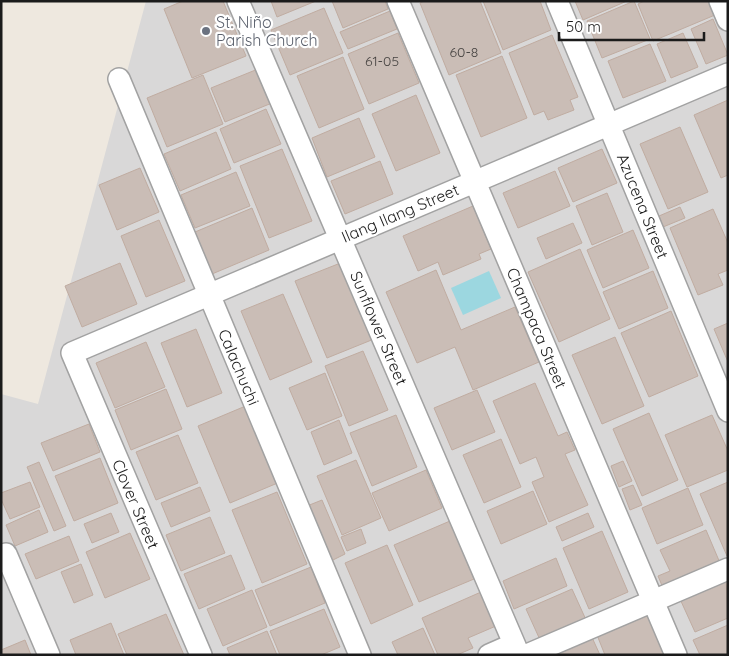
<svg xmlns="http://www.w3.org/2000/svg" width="729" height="656" viewBox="0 0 729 656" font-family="Quicksand,sans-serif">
  <rect width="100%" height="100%" fill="#eee8df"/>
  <path fill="#d9d8d8" d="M146,1H728V655H1V394L38,404Z"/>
  <path fill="#9cd7e0" d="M489,271L501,298L463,315L451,288Z"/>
  <path fill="#cabdb6" stroke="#c0aca1" d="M183,1H223L246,56L192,78L164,9Z
    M271,1H316L277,17Z
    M332,1H385L388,9L343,28Z
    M424,1H480L501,53L449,75L420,3Z
    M483,1H540L551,30L503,50Z
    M575,1H627L583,20Z
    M634,1L650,39L602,58L587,21Z
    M644,1H709L715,15L653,41L638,4Z
    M324,8L343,53L290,75L271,30Z
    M390,11L397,29L348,49L340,32Z
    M713,19L728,55L706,64L691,29Z
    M398,33L419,83L369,104L348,54Z
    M683,33L698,67L671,78L657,44Z
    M552,35L578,97L570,100L574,110L548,120L544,111L534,115L509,53Z
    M650,44L666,81L623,98L608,61Z
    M502,56L527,118L481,137L456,75Z
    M343,57L364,109L319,128L297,76Z
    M258,69L272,103L225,122L211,88Z
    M203,75L223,124L167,147L147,98Z
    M416,95L440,153L396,171L372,114Z
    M728,100V175L721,178L694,115Z
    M266,109L281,144L234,163L220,129Z
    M359,118L375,157L327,177L312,138Z
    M680,127L708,192L668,209L640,144Z
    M216,132L231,169L180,191L164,154Z
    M282,149L312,221L269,238L240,166Z
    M602,149L617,183L573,202L558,168Z
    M380,161L393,194L345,214L331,181Z
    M140,168L159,212L117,230L99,185Z
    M555,171L570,206L518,228L503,193Z
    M236,172L250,206L195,228L181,195Z
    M607,193L623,232L592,245L576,206Z
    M473,206L491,249L479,254L481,259L443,275L438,262L418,271L403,236Z
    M680,207L685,218L663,227L659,216Z
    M252,208L269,250L212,274L195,232Z
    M713,209L728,243V270L718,274L723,285L698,295L670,228Z
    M159,220L185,281L146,297L121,236Z
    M573,223L582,243L546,259L537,238Z
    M633,230L649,268L603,288L587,250Z
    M580,249L610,319L559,342L528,272Z
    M343,262L374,339L327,358L295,281Z
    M120,263L137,304L82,327L65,286Z
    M436,270L461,330L515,307L539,362L473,390L455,347L417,363L386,292Z
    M653,271L668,308L619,329L603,292Z
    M283,294L312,362L270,380L241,311Z
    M671,311L698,376L649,397L621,333Z
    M728,323V362L714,329Z
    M196,329L222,393L187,407L161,343Z
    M615,337L644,406L602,424L572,355Z
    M146,342L165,387L115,408L96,363Z
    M363,351L388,410L349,426L325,366Z
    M325,373L342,416L307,430L289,388Z
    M535,383L558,436L567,432L575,450L565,454L588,505L549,522L532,482L544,477L536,457L520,464L493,401Z
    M166,389L182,429L131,450L115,410Z
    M477,390L495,432L452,450L434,408Z
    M248,405L280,482L230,503L198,426Z
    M649,413L678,480L642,496L613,429Z
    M396,415L417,467L372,486L350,433Z
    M712,415L728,451V470L687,487L665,435Z
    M339,420L352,453L324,465L311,432Z
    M89,424L100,452L53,471L41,443Z
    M178,435L198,483L156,500L136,452Z
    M501,439L521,487L484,503L463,455Z
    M100,458L118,503L74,521L55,476Z
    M356,460L381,518L342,535L317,476Z
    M623,461L632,481L619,487L611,466Z
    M39,462L66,526L54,531L27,467Z
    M426,470L442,508L389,531L372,493Z
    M30,482L40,507L10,519L1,499V493Z
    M728,482V556H727L700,494Z
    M633,485L642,505L630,510L622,489Z
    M200,487L210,511L171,527L161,503Z
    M688,488L703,525L657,544L642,508Z
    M533,491L547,524L501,544L487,511Z
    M277,492L307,564L262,583L232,510Z
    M322,500L345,554L331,561L307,506Z
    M39,510L48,532L15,546L6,525Z
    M111,513L119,532L92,543L84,524Z
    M588,513L594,527L562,541L556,527Z
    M210,517L225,553L181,571L166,535Z
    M450,521L474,579L419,602L394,545Z
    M361,529L366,543L347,551L341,537Z
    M706,530L723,570L666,595L658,576L670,571L660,550Z
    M602,531L628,592L589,609L563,548Z
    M130,533L150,579L105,598L86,552Z
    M69,536L79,561L36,579L25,554Z
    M387,545L413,605L371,624L345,563Z
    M231,555L245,589L199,609L184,574Z
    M556,558L567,586L514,609L503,581Z
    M81,564L93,595L74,603L61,572Z
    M311,567L325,603L270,626L255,590Z
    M726,579L728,618L695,632L680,599Z
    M572,589L587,622L541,642L526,609Z
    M252,590L267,627L223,646L207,609Z
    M481,592L496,626L468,638L473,648L457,655H438L422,618Z
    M324,609L340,647L321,655H280L270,631Z
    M648,612L668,655H605L597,635Z
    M166,614L184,655H127L118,634Z
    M111,623L124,655H76L70,640Z
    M728,625V655H700L693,640Z
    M423,628L435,655H398L392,642Z
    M267,631L277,655H230L227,648Z
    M590,633L600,655H549Z
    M25,640L31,655H1V650Z"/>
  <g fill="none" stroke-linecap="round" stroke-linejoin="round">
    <g stroke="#a2a2a2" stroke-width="24">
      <path id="street" d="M238,1L519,655
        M398,1L676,655
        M557,1L728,411
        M720,1L728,20
        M119,79L360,655
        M6,554L49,655
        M201,655L72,353L728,74
        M489,655L514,644
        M527,655L728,569"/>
    </g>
    <use href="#street" stroke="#fff" stroke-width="21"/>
  </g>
  <circle fill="#6b7280" stroke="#fff" stroke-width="2" cx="206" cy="31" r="5"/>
  <g text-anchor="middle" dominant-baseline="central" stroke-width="4.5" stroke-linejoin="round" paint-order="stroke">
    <g font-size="14" fill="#474442">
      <text x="464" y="52">60-8</text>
      <text x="382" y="61">61-05</text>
    </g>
    <g font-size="16" fill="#5b616d" stroke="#fff" text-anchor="start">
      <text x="216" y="22">St. Niño<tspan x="216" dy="18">Parish Church</tspan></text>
    </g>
    <g font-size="16" fill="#1b1b1b" stroke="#fff">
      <text transform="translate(643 206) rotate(68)">Azucena Street</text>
      <text transform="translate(400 213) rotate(-23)">Ilang Ilang Street</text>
      <text transform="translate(379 328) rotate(67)">Sunflower Street</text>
      <text transform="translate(537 328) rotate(67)">Champaca Street</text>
      <text transform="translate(239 367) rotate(67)">Calachuchi</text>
      <text transform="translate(136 504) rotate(67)">Clover Street</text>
    </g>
  </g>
  <rect width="729" height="656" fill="none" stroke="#1b1b1b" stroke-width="5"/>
  <path d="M559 32v8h145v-8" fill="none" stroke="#1b1b1b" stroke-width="2.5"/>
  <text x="566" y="32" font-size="15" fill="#1b1b1b" stroke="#ffffff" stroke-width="4" paint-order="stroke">50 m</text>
</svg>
